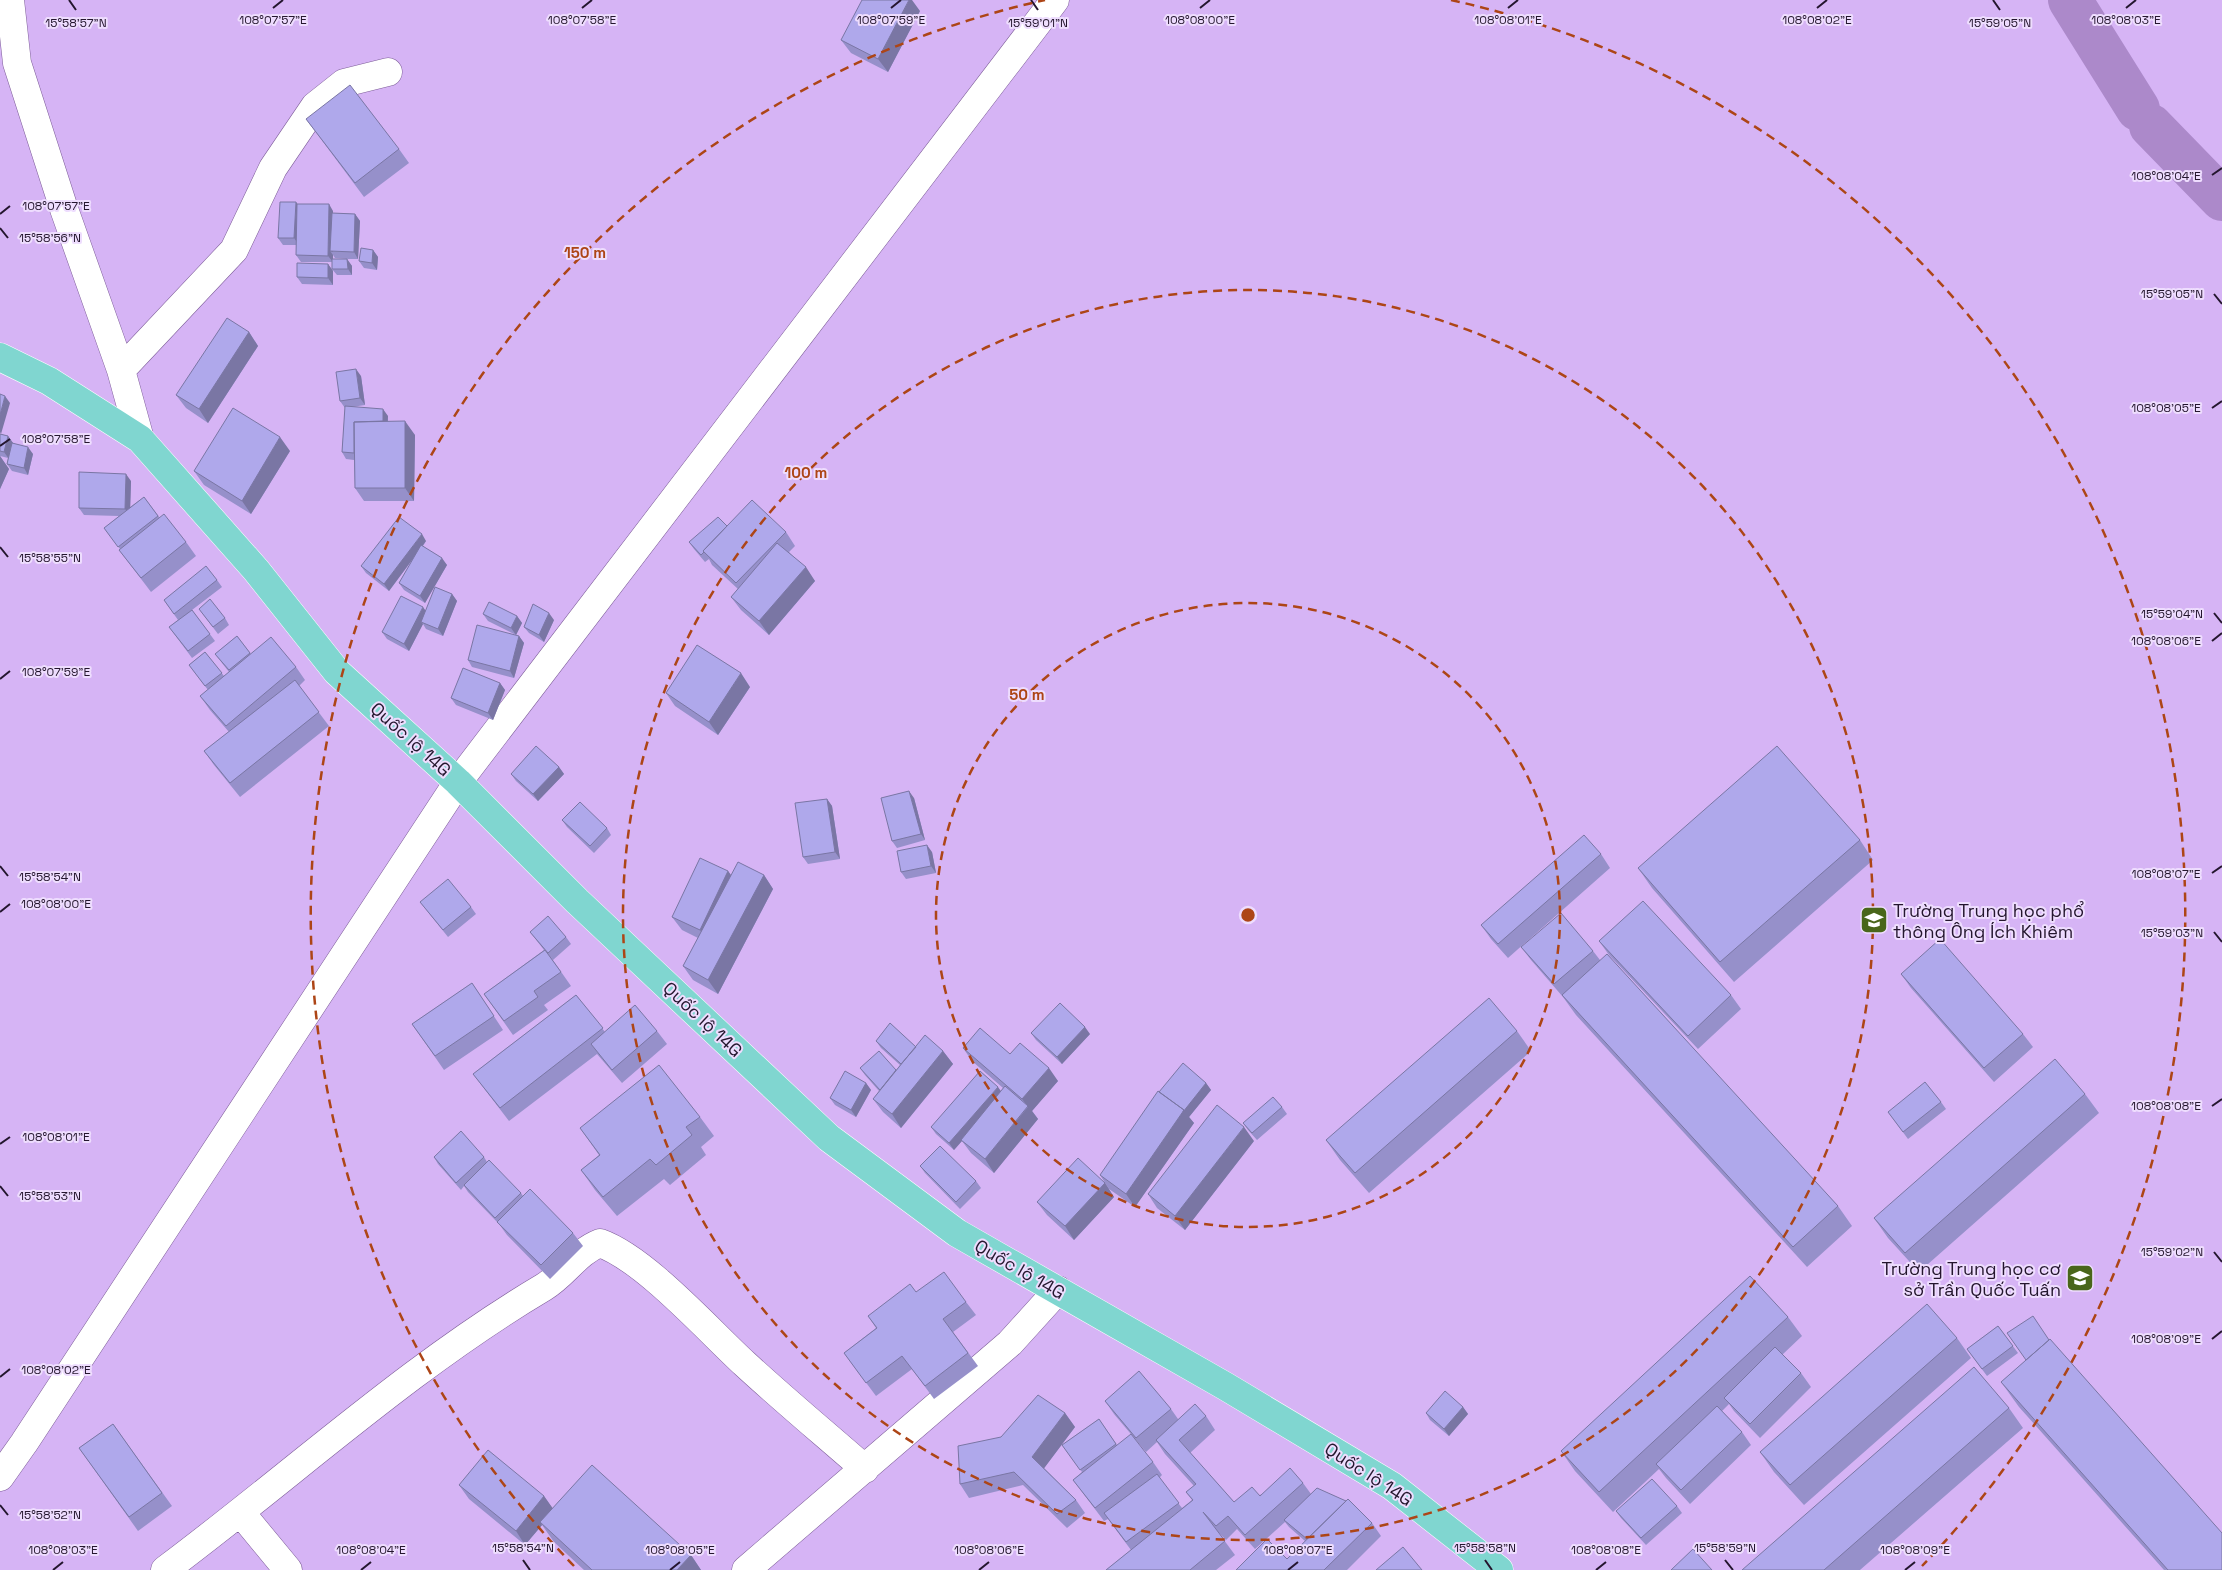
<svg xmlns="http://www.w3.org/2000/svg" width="2222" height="1570" viewBox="0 0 2222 1570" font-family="'Space Grotesk',sans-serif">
  <rect width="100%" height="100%" fill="#d6b4f5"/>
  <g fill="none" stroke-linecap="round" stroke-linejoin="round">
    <path stroke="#ac89ca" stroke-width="44" d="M2070,0L2138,109
      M2151,126L2222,199"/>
    <g stroke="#7e5e99" stroke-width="29">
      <path id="street" d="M10,0L17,63L64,209L121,370L140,439
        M121,370L234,250L273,168L315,106L344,83L388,72
        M0,1477L24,1443L458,782L1055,0
        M241,1513L288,1570
        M165,1570C291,1476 409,1367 544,1287C565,1274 577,1252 600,1243C645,1259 708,1330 745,1364C784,1400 825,1434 865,1469
        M746,1570L1010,1343L1058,1290"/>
    </g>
    <g stroke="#fff" stroke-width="29">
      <path id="primary" d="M0,357L49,381L140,439L256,570L337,672L458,782L577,901L829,1138L957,1233L1225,1386L1392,1486L1499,1570"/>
    </g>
    <use href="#street" stroke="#fff" stroke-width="28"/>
    <use href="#primary" stroke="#80d6d0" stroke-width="28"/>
  </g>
  <path fill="#9690ca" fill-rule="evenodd" d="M920,11L888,72L851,53L841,40Z
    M306,119L399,149L409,163L364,197Z
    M296,202L297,204L333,211V213L355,214L360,221L358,259H347L352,266V275H337L332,269V262H301L296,255V245H283L278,238ZM333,255L335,258L347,259H333Z
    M373,250L378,257L377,270L364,268L359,261Z
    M328,264L333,271V285L302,284L297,277Z
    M249,332L258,346L208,423L186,408L176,395Z
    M361,376L365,405L352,407L388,416V421L415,435L414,501H364L355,488L354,460L346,459L342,452L345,408L340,401Z
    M0,434L8,436L13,443L33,454L28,475L12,471L7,464L8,458L0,456L9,469L0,489Z
    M290,451L251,514L204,485L194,471Z
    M131,481L130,507L144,497L160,518L186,542L196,556L151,592L129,563L119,550L120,549L104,528L119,516L84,515L79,508Z
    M727,526L786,532L795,546L789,552L815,581L769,635L741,610L731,597L738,589L712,565L709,559L705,562L694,549L689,542Z
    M426,541L423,546L447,565L425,603L404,590L399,583L413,559L389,591L366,573L361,566Z
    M217,580L222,587L192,610L215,641L192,658L169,627L178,620L164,600Z
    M452,594L457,601L443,636L426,629L423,624L409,651L387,639L382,632L425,611Z
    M199,609L225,618L229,625L218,634Z
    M483,614L517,616L522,623L516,635L488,621Z
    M554,620L544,642L529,633L524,627Z
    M237,636L251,654L296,667L305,680L299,686L329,726L240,797L214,765L204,751L229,732L210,710L200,696L208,690L189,665L205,652L224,676L229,672L215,654Z
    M519,636L524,643L514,678L472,667L468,660Z
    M500,683L505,690L493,720L456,705L451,698Z
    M750,687L718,735L675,706L666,693Z
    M559,767L564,774L538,801L516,781L511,774Z
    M914,798L925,840L897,848L892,841Z
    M827,799L832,806L840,859L808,864L803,857Z
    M562,820L607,828L611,835L594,853L567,827Z
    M1860,840L1873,860L1734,982L1652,888L1638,868Z
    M932,852L936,873L906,879L901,872Z
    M1601,854L1610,868L1508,958L1491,939L1481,925Z
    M728,871L731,875H764L773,889L718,994L693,980L683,966L698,938L682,930L672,917Z
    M420,902L471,907L476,914L448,937Z
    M530,932L566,937L571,944L553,960L550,956L571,986L544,1005L548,1010L513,1035L484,994L544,950Z
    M1599,941L1731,995L1741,1009L1698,1049L1609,955Z
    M1521,947L1593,951L1600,960L1838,1206L1852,1226L1807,1267L1576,1015L1563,997L1531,960Z
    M1901,974L2023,1034L2033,1047L1994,1082L1911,988Z
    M472,983L503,1030L444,1070L412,1024Z
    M576,995L605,1032L657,1031L667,1044L622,1083L597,1054L509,1121L473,1074Z
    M1517,1031L1531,1051L1369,1193L1340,1160L1326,1140Z
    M1031,1033L1090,1034L1062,1064L1036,1040Z
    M876,1041L943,1051L953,1064L901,1128L883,1112L873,1099L879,1091L865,1075L860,1068L896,1070L900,1065L881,1048Z
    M963,1048L1010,1054L1058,1081L1032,1111L1038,1119L994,1173L971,1153L962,1141L954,1150L936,1134L931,1127L1001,1091L1003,1088L972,1061Z
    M866,1083L871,1090L856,1117L835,1105L830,1098Z
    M1206,1083L1211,1090L1189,1117L1194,1123L1135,1207L1109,1189L1100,1175Z
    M2085,1094L2099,1113L1919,1272L1888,1238L1874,1218Z
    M1941,1102L1946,1109L1908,1139L1888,1112Z
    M1282,1107L1287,1114L1257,1140L1248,1130L1243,1123Z
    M700,1117L714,1136L701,1147L706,1155L670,1185L664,1179L617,1216L595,1190L581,1170L599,1155L580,1128Z
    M1254,1141L1185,1230L1157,1208L1148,1194Z
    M434,1157H484L487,1162L521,1193L523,1196L573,1233L583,1246L550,1279L507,1235L499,1224L468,1192L464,1186L461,1190L438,1164Z
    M920,1166L976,1181L981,1188L960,1209L925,1173Z
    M1105,1183L1114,1197L1074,1240L1047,1215L1037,1202Z
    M916,1292L966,1302L976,1315L953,1332L978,1366L934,1399L912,1369L876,1396L844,1353L876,1328L868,1316Z
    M1788,1317L1802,1336L1782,1355L1801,1373L1811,1387L1760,1438L1734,1411L1729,1404L1722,1411L1742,1432L1751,1445L1690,1504L1666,1478L1659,1469L1613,1512L1575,1471L1561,1451Z
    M1998,1326L2018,1353L1987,1376L1967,1349Z
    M1957,1338L1971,1358L1804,1505L1774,1472L1760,1452Z
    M2049,1340L2222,1570H2164L2019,1407L2001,1382Z
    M1105,1401L1171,1409L1178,1419L1206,1416L1215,1430L1190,1453L1234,1502L1303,1483L1311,1494L1372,1523L1381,1536L1347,1570H1236L1287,1559L1305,1541L1289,1527L1285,1522L1255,1549L1237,1529L1226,1540L1218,1532L1235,1555L1216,1570H1106L1131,1550L1108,1519L1104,1521L1073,1480L1082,1472L1062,1445L1099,1419L1117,1445L1153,1462L1162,1475L1159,1478L1182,1508L1192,1500L1186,1492L1194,1486L1165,1454L1157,1442L1146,1452L1114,1414Z
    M1463,1407L1468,1414L1449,1436L1430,1420L1426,1413Z
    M2009,1408L2023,1428L1860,1570H1742Z
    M1065,1413L1075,1427L1044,1468L1076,1500L1085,1513L1067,1528L1023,1485L969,1498L960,1484L1001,1437Z
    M113,1424L172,1506L138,1531L79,1448Z
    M459,1485L544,1496L552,1508L691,1555L701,1570H584L554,1542L542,1525L525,1545L469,1499Z
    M1677,1506L1682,1513L1646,1545L1621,1518L1616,1511Z"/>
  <path fill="#7a76a4" d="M909,0H912L920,11L888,72L878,59Z
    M296,202L301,209L299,245L294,238Z
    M329,204L333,211V252L330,251L333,255V262L328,256Z
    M355,214L360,221L358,259L354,252Z
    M373,250L378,257L377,270L372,263Z
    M347,259L352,266V275L348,269Z
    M328,264L333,271V285L328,278Z
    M249,332L258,346L208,423L199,409Z
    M356,369L361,376L365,405L360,398Z
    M5,396L10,403L1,434L0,432V415Z
    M383,409L388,416L387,431L383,424Z
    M405,421L415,435L414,501L405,488Z
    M8,436L13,443L9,459L4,452Z
    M280,437L290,451L251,514L242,501Z
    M28,447L33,454L28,475L24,468Z
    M0,456L9,469L0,489Z
    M126,474L131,481L130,516L125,509Z
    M422,534L426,541L389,591L384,584Z
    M442,558L447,565L425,603L420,596Z
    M806,567L815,581L769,635L759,621Z
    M452,594L457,601L443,636L438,629Z
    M423,607L428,614L421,622L423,624L409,651L404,644Z
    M549,613L554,620L544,642L539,635Z
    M517,616L522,623L516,635L511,628Z
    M519,636L524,643L514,678L510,671Z
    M741,673L750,687L718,735L709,722Z
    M500,683L505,690L493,720L488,713Z
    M559,767L564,774L538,801L533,794Z
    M909,791L914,798L925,840L921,834Z
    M827,799L832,806L840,859L835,852Z
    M927,845L932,852L936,873L931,866Z
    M728,871L738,885L709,944L700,930Z
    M764,875L773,889L718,994L708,980Z
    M1085,1027L1090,1034L1062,1064L1057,1057Z
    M943,1051L953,1064L901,1128L892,1114Z
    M1049,1068L1058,1081L1032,1111L1038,1119L994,1173L985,1159L1028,1107L1022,1099Z
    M866,1083L871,1090L856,1117L851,1110Z
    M1206,1083L1211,1090L1189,1117L1194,1123L1135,1207L1126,1194L1184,1110Z
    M998,1087L1003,1094L954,1150L949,1143Z
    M1244,1127L1254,1141L1185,1230L1175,1216Z
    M1105,1183L1114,1197L1074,1240L1065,1226Z
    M1463,1407L1468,1414L1449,1436L1444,1429Z
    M1065,1413L1075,1427L1042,1471L1032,1457Z
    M544,1496L554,1510L540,1522L542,1525L525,1545L516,1531Z
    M691,1555L701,1570H677Z"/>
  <path fill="#afa8eb" stroke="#7a76a4" d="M862,0H909L878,59L841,40Z
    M350,85L399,149L355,183L306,119Z
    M280,202H296L294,238H278Z
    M297,204H329L328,256L296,255Z
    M332,213L355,214L354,252L330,251Z
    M361,248L373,250L372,263L359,261Z
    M332,259H347L348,269H332Z
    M297,263L328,264V278L297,277Z
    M227,318L249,332L199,409L176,395Z
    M356,369L360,398L340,401L336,372Z
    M0,394L5,396L0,415Z
    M345,406L383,409V421L354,422V453L342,452Z
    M233,408L280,437L242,501L194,471Z
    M405,421V488H355L354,422Z
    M0,434L8,436L4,452L0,451Z
    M12,443L28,447L24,468L7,464Z
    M79,472L126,474L125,509L79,508Z
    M144,497L158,516L118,547L104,528Z
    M752,500L786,532L736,583L703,551Z
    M164,514L186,542L141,578L119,550Z
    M399,517L422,534L384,584L361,566Z
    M718,517L727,526L703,551L704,552L701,555L689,542Z
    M777,543L806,567L759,621L731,597Z
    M421,545L442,558L420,596L399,583Z
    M206,566L217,580L174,614L164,600Z
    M435,587L452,594L438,629L421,622Z
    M401,596L423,607L404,644L382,632Z
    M210,599L225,618L213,627L199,609Z
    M489,602L517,616L511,628L483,614Z
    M533,604L549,613L539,635L524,627Z
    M192,610L210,634L188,651L169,627Z
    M477,625L519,636L510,671L468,660Z
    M237,636L250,653L229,670L215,654Z
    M271,637L296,667L226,726L200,696Z
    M697,645L741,673L709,722L666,693Z
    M205,652L222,673L205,686L189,665Z
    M463,668L500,683L488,713L451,698Z
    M295,680L319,712L230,783L204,751Z
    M536,746L559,767L533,794L511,774Z
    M1777,746L1860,840L1720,962L1638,868Z
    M909,791L921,834L892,841L881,798Z
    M827,799L835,852L803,857L795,803Z
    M580,802L607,828L590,846L562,820Z
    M1584,835L1601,854L1498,944L1481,925Z
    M927,845L931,866L901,872L897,851Z
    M700,858L728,871L700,930L672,917Z
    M738,862L764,875L708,980L683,966Z
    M448,879L471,907L443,930L420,902Z
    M1643,901L1731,995L1688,1036L1599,941Z
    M1561,913L1593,951L1554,984L1521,947Z
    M548,916L566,937L548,953L530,932Z
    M1940,939L2023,1034L1984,1068L1901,974Z
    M545,950L561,972L534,991L538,997L504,1021L484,994Z
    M1607,954L1838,1206L1793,1247L1562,995Z
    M472,983L494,1016L435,1056L412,1024Z
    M576,995L603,1028L500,1108L473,1074Z
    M1489,998L1517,1031L1355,1173L1326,1140Z
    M1060,1003L1085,1027L1057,1057L1031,1033Z
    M635,1005L657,1031L612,1070L591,1044Z
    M890,1023L916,1047L901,1064L876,1041Z
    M980,1028L1010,1054L1020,1043L1049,1068L1022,1099L963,1048Z
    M925,1035L943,1051L892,1114L873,1099Z
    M879,1051L896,1070L880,1090L860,1068Z
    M2055,1059L2085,1094L1905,1253L1874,1218Z
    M1183,1063L1206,1083L1183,1112L1184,1110L1159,1092Z
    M659,1065L700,1117L686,1127L692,1135L656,1165L650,1159L603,1197L581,1170L600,1155L580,1128Z
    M845,1071L866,1083L851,1110L830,1098Z
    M980,1071L998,1087L949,1143L931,1127Z
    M1925,1082L1941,1102L1903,1132L1888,1112Z
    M1005,1086L1028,1106L985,1159L961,1140Z
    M1158,1091L1184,1110L1126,1194L1100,1175Z
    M1273,1097L1282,1107L1252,1133L1243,1123Z
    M1217,1105L1244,1127L1175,1216L1148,1194Z
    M461,1131L484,1157L456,1183L434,1157Z
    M940,1146L976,1181L956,1202L920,1166Z
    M1078,1158L1105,1183L1065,1226L1037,1202Z
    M489,1160L521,1193L495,1218L464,1185Z
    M530,1189L573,1233L541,1265L497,1222Z
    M944,1272L966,1302L943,1319L968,1353L925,1386L902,1356L866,1383L844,1353L877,1328L868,1316L910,1284L916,1292Z
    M1750,1276L1788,1317L1599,1492L1561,1451Z
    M1927,1304L1957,1338L1790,1485L1760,1452Z
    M2033,1316L2049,1340L2026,1360L2007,1333Z
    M1998,1326L2013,1346L1982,1369L1967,1349Z
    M2050,1339L2222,1533V1570H2168L2001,1382Z
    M1775,1347L1801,1373L1750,1424L1724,1398Z
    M1974,1367L2009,1408L1824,1570H1742Z
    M1139,1371L1171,1409L1136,1438L1105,1401Z
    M1445,1391L1463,1407L1444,1429L1426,1413Z
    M1038,1395L1065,1413L1032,1457L1076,1500L1057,1514L1014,1472L960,1484L958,1446L1001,1437Z
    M1195,1404L1206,1416L1179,1440L1234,1502L1252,1487L1260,1496L1290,1468L1303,1483L1245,1535L1228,1516L1216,1526L1203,1512L1225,1541L1190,1570H1106L1193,1500L1186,1492L1196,1484L1156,1440Z
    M1717,1406L1742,1432L1681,1490L1656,1464Z
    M1099,1419L1116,1444L1080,1470L1062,1445Z
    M113,1424L162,1493L129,1517L79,1448Z
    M1131,1434L1153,1462L1095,1508L1073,1480Z
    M488,1450L544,1496L516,1531L459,1485Z
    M592,1465L691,1555L677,1570H592L540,1522Z
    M1157,1474L1179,1503L1126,1542L1104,1513Z
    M1652,1479L1677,1506L1641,1538L1616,1511Z
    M1317,1488L1346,1501L1307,1539L1284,1520Z
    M1348,1499L1372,1523L1324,1570H1236L1267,1539L1287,1559Z
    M1403,1547L1422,1570H1376Z
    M1693,1549L1712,1570H1671Z"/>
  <path fill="none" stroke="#24162e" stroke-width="2" d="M69,0L76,10M1031,0L1038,10M1993,0L2000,10M273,8L283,0M582,8L592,0M891,8L901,0M1200,8L1210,0M1508,8L1518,0M1817,8L1827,0M2126,8L2136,0M2212,175L2222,168M0,214L10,206M0,228L8,238M2214,294L2222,304M2212,408L2222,401M0,446L10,439M0,547L8,557M2214,613L2222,623M2212,641L2222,633M0,679L10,671M0,866L8,876M2212,873L2222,866M0,912L10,904M2214,932L2222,942M2212,1106L2222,1099M0,1144L10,1137M0,1186L8,1196M2214,1252L2222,1262M2212,1339L2222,1331M0,1377L10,1369M0,1505L8,1515M523,1560L530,1570M1485,1560L1492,1570M1725,1560L1733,1570M53,1570L63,1562M361,1570L371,1562M670,1570L680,1562M979,1570L989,1562M1288,1570L1298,1562M1596,1570L1606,1562M1905,1570L1915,1562"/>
  <g fill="none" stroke="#ad4516" stroke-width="2.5" stroke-dasharray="9 6">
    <circle cx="1248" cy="915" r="312"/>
    <circle cx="1248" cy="915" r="625"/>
    <path d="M574 1566A937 937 0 0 1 1045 0M1451 0A937 937 0 0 1 1922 1566"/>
  </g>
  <defs>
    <g id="school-square" transform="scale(1.4375)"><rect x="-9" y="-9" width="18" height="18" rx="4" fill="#49661a" stroke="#eeddfe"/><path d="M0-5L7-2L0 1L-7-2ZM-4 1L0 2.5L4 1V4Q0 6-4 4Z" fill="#fff"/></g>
  </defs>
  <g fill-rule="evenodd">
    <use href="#school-square" x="1874" y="920"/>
    <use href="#school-square" x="2080" y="1278"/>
  </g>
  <g text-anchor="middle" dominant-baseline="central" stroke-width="4" stroke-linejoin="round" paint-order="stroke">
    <g font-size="18" fill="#24162e" stroke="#eeddfe">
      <text transform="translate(411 739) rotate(42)">Quốc lộ 14G</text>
      <text transform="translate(703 1019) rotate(43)">Quốc lộ 14G</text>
      <text transform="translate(1020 1269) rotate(30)">Quốc lộ 14G</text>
      <text transform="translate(1369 1474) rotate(33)">Quốc lộ 14G</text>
    </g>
    <g font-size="18" fill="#24162e" stroke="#eeddfe" text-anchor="start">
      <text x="1893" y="910">Trường Trung học phổ<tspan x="1893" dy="21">thông Ông Ích Khiêm</tspan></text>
      <text x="2061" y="1268" text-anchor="end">Trường Trung học cơ<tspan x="2061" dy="21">sở Trần Quốc Tuấn</tspan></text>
    </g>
  </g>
  <g font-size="12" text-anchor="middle" fill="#24162e" stroke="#eeddfe" stroke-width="4" stroke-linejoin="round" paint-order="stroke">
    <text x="273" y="24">108°07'57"E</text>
    <text x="582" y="24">108°07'58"E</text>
    <text x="891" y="24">108°07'59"E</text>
    <text x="1508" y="24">108°08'01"E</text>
    <text x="1817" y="24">108°08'02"E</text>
    <text x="2126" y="24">108°08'03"E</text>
    <text x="1200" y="24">108°08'00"E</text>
    <text x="76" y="27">15°58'57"N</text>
    <text x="1038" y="27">15°59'01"N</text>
    <text x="2000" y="27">15°59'05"N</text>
    <text x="2166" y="180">108°08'04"E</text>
    <text x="56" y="210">108°07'57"E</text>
    <text x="50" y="242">15°58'56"N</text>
    <text x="2172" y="298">15°59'05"N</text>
    <text x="2166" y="412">108°08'05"E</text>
    <text x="56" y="443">108°07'58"E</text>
    <text x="50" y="562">15°58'55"N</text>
    <text x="2172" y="618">15°59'04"N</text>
    <text x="2166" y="645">108°08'06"E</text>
    <text x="56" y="676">108°07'59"E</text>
    <text x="2166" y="878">108°08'07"E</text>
    <text x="50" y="881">15°58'54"N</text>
    <text x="56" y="908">108°08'00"E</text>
    <text x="2172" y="937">15°59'03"N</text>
    <text x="2166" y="1110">108°08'08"E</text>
    <text x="56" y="1141">108°08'01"E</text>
    <text x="50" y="1200">15°58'53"N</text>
    <text x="2172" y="1256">15°59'02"N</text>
    <text x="2166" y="1343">108°08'09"E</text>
    <text x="56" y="1374">108°08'02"E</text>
    <text x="50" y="1519">15°58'52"N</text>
    <text x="523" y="1552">15°58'54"N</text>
    <text x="1485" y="1552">15°58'58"N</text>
    <text x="1725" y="1552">15°58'59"N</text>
    <text x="63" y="1554">108°08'03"E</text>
    <text x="371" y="1554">108°08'04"E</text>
    <text x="680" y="1554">108°08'05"E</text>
    <text x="989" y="1554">108°08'06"E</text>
    <text x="1298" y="1554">108°08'07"E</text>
    <text x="1606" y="1554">108°08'08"E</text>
    <text x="1915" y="1554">108°08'09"E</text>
  </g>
  <circle cx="1248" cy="915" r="8" fill="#ad4516" stroke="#eeddfe" stroke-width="2.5"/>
  <g font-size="15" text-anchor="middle" font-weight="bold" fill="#ad4516" stroke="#eeddfe" stroke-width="4" stroke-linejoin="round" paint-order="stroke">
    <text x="585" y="258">150 m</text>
    <text x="806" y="478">100 m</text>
    <text x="1027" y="700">50 m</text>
  </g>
</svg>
